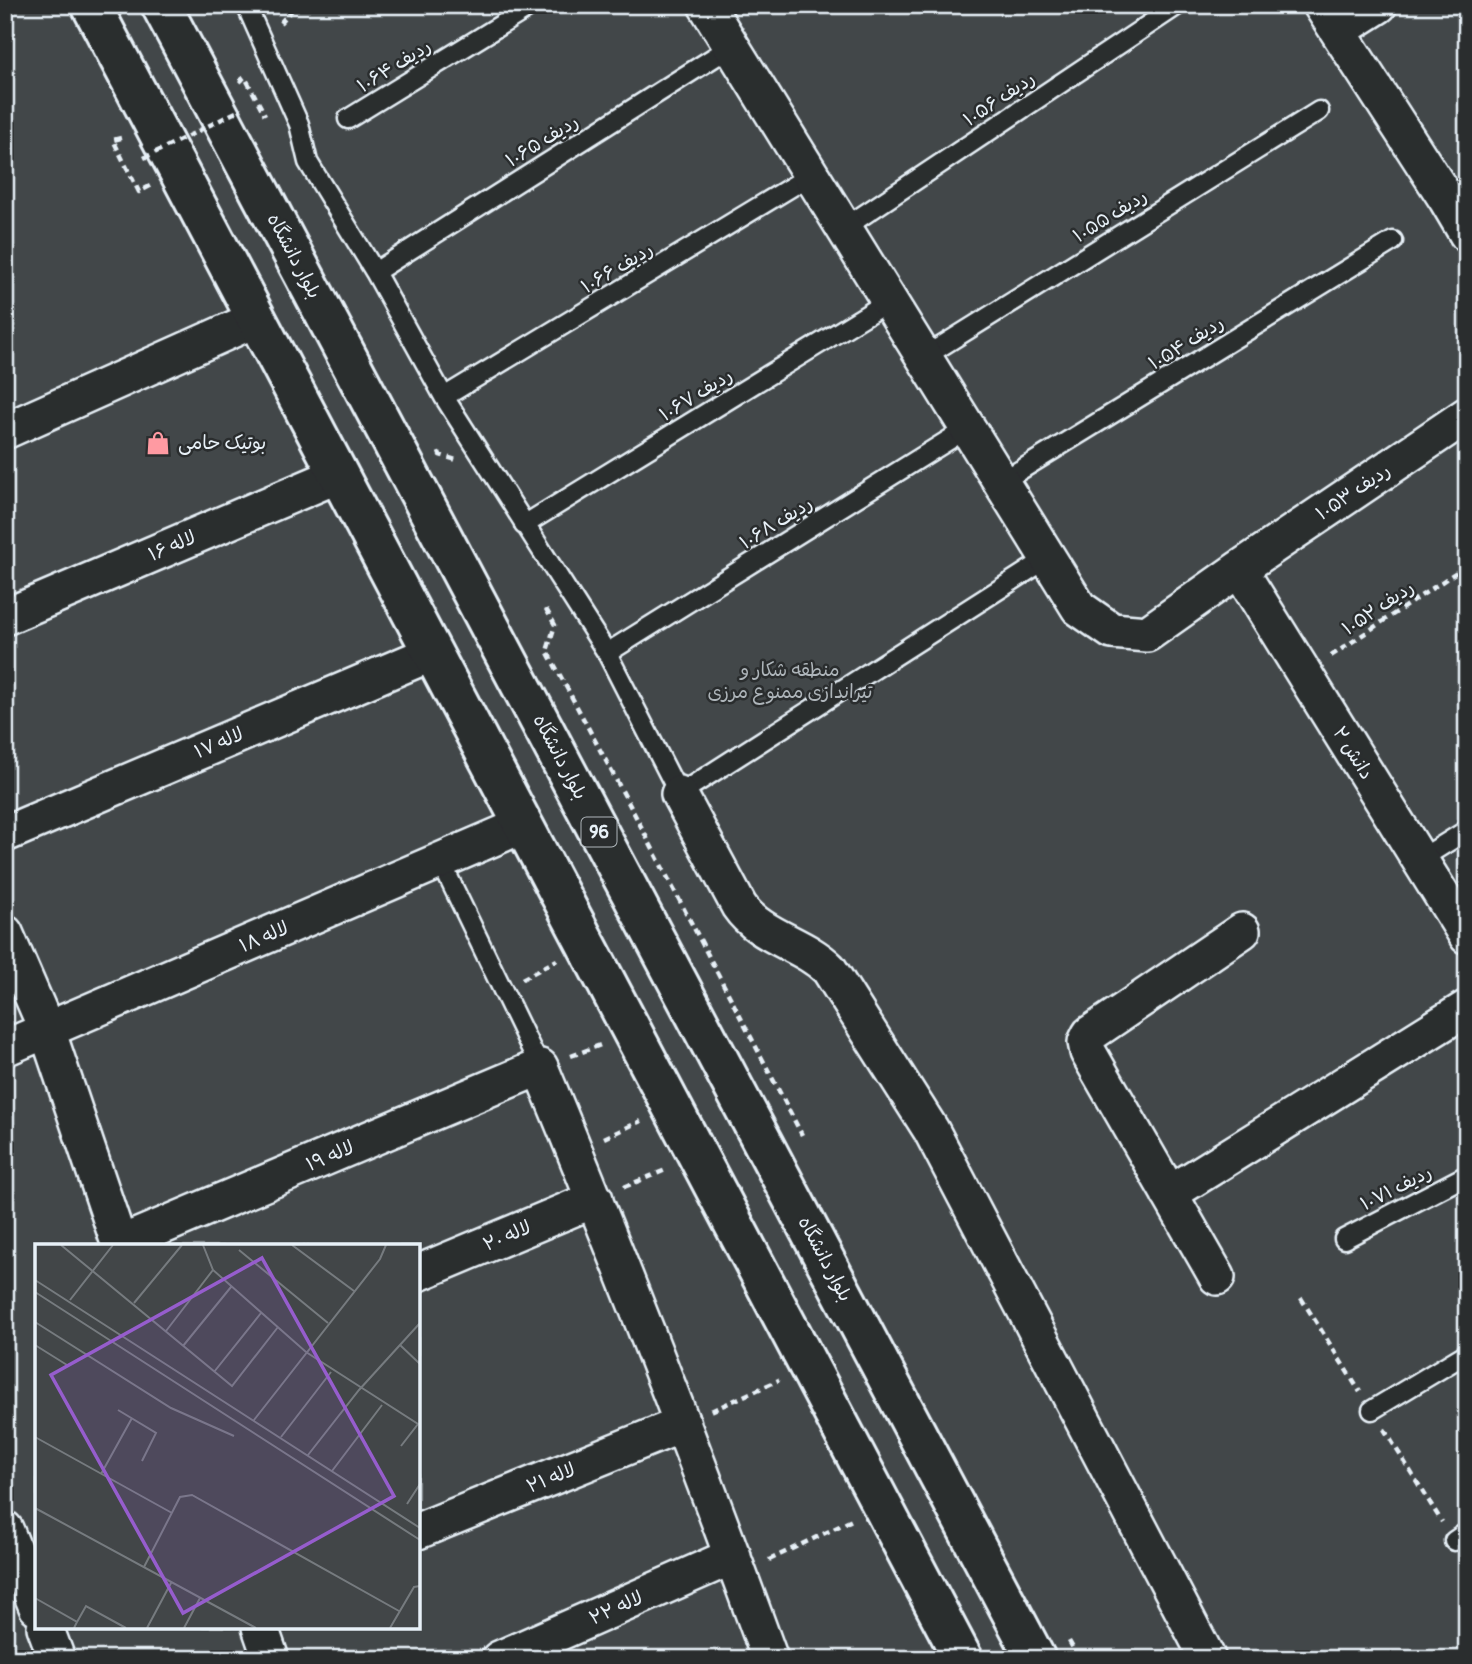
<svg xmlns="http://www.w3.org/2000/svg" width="1472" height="1664" viewBox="0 0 1472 1664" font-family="Pangolin,'Playpen Sans Arabic',sans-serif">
  <rect width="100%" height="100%" fill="#2a2d2e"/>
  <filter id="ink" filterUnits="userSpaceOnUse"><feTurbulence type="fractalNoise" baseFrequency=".0143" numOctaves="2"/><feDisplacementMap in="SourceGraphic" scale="14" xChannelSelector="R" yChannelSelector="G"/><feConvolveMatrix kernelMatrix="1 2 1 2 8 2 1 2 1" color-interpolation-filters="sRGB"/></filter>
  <g filter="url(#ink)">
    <path fill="#424648" stroke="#959ca0" stroke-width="2" fill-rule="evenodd" d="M5,5H1467V1659H5ZM37,1246H418V1627H37Z"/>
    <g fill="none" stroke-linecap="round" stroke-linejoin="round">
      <g stroke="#e8f1f8" stroke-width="23">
        <path id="service" d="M246,5L299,124L308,162L375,272L444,397L607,653L679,794L1048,558
          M348,119L533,5
          M844,228L1178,5
          M375,272L732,46
          M924,357L1319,111
          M444,397L811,175
          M1001,482L1393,241
          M524,525L889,301
          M607,653L968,428
          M440,860L540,1067
          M1419,860L1467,830
          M1344,1239L1467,1175
          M1372,1410L1467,1353
          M1454,1541L1467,1532"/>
      </g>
      <g stroke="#e8f1f8" stroke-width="40">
        <path id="minor" d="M706,5L1079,608L1112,631L1147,634L1239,569L1467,415
          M1321,5L1447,200L1467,234
          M1338,31L1379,5
          M5,431L256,319
          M1239,569L1467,936
          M5,617L338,475
          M679,794L739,906C760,937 803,943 829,969L931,1130L1208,1659
          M5,834L432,653
          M5,933L47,1030L120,1246
          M5,1048L523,825
          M1169,1194L1467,1008
          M120,1244L540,1067C621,1263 698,1460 770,1659
          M418,1273L595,1199
          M1217,1277L1088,1052L1086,1042L1090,1034L1242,931
          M5,1529L37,1607
          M418,1531L683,1424
          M45,1627L57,1659
          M260,1627L271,1659
          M499,1659L733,1556"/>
      </g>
      <g stroke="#e8f1f8" stroke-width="44">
        <path id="primary" d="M91,5L963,1659
          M161,5L1036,1659"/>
      </g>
      <path stroke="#e8f1f8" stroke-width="4.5" stroke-dasharray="7 5" stroke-linecap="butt" d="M280,23L293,9L294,5
        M243,82L241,80L245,77L265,115
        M121,138L113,140L139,192L150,186
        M439,452L440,455L456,460
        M546,609L555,625L547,651L635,815L802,1135
        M1331,656L1467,565
        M522,979L557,960
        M571,1056L603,1044
        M604,1138L641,1121
        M624,1187L668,1169
        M1301,1298L1360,1392
        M711,1411L779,1380
        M1384,1429L1442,1522
        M769,1560L852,1520
        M1069,1641L1079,1659"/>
      <use href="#service" stroke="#2a2d2e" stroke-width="18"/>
      <use href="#minor" stroke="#2a2d2e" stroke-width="35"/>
      <use href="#primary" stroke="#2a2d2e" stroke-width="38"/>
      <path stroke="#e8f1f8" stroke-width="4.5" stroke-dasharray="7 5" stroke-linecap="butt" d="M144,158L242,109"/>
    </g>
  </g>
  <defs>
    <g id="shop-bare" transform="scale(1.89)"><path d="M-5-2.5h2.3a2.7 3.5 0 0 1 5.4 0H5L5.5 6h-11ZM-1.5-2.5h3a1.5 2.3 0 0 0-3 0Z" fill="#ff9aa2" stroke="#2a2d2e" stroke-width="2.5" paint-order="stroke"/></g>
  </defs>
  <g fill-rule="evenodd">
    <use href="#shop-bare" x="158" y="443"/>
  </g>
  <g text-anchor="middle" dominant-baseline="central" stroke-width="5" stroke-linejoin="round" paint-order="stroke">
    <rect fill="#2a2d2e" stroke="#afb6bb" stroke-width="2" x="581.5" y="817.5" width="35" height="29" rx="5"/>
    <g font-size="18" font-weight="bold" fill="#e8f1f8">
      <text x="599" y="832">96</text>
    </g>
    <g font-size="19" fill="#e8f1f8" stroke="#2a2d2e">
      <text transform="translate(394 66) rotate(-32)">ردیف ۱۰۶۴</text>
      <text transform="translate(999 99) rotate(-34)">ردیف ۱۰۵۶</text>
      <text transform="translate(542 141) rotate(-32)">ردیف ۱۰۶۵</text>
      <text transform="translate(1110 216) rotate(-32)">ردیف ۱۰۵۵</text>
      <text transform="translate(294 256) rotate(62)">بلوار دانشگاه</text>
      <text transform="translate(617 268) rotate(-31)">ردیف ۱۰۶۶</text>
      <text transform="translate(1186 343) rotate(-32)">ردیف ۱۰۵۴</text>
      <text transform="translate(696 395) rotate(-32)">ردیف ۱۰۶۷</text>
      <text transform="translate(1353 492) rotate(-34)">ردیف ۱۰۵۳</text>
      <text transform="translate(776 523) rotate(-32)">ردیف ۱۰۶۸</text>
      <text transform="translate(172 546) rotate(-23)">لاله ۱۶</text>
      <text transform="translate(1378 608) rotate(-34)">ردیف ۱۰۵۲</text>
      <text transform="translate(219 743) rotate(-23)">لاله ۱۷</text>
      <text transform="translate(1353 753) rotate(58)">دانش ۲</text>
      <text transform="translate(560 757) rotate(62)">بلوار دانشگاه</text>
      <text transform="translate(264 937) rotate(-23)">لاله ۱۸</text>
      <text transform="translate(330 1156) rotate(-23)">لاله ۱۹</text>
      <text transform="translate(1396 1188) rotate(-27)">ردیف ۱۰۷۱</text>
      <text transform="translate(507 1236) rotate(-23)">لاله ۲۰</text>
      <text transform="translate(825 1259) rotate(62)">بلوار دانشگاه</text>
      <text transform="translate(551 1478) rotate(-22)">لاله ۲۱</text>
      <text transform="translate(616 1608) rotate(-24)">لاله ۲۲</text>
    </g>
    <g font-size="19" fill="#e8f1f8" stroke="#2a2d2e" text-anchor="start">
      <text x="178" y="443">بوتیک حامی</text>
    </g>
    <g font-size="19" fill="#aeb5ba" stroke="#2a2d2e">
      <text x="790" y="670">منطقه شکار و<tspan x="790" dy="22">تیراندازی ممنوع مرزی</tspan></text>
    </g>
  </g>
  <g transform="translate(35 1244)">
    <rect width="385" height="385" fill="#2a2d2e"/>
    <path d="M0,1H385V384H0Z" fill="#424648"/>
    <path fill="none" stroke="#767b7f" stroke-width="2" d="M26,1L197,142L243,83M168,1L178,26L271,108L383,180L366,202M257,1L319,47M204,6L293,79M0,36L385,284M0,48L385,296M35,56L78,1M99,59L147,1M0,78L136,164L199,192M131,87L178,26M0,101L32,121M365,101L385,120M148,102L196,43M179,128L226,69M83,166L121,189L107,217M219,176L345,15L351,1M0,193L137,269M246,193L296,128M273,211L324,146L385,79M297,227L347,161M66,230L97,174M372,260L385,240M0,264L221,384M109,323L145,253L157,251L364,367M0,354L42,378L39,384M42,378L51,362L91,384M112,384L136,339M149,384L165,354M355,384L379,343L385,342"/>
    <path fill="#965dcd" fill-opacity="0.15" stroke="#965dcd" stroke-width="3.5" d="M227,14L359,252L148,369L16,131Z"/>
    <rect width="385" height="385" fill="none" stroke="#e8f1f8" stroke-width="3.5"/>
  </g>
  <rect width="1472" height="1664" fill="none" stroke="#2a2d2e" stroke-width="28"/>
  <rect x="14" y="14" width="1444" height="1636" fill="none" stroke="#e8f1f8" stroke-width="2.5" filter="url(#ink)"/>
</svg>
